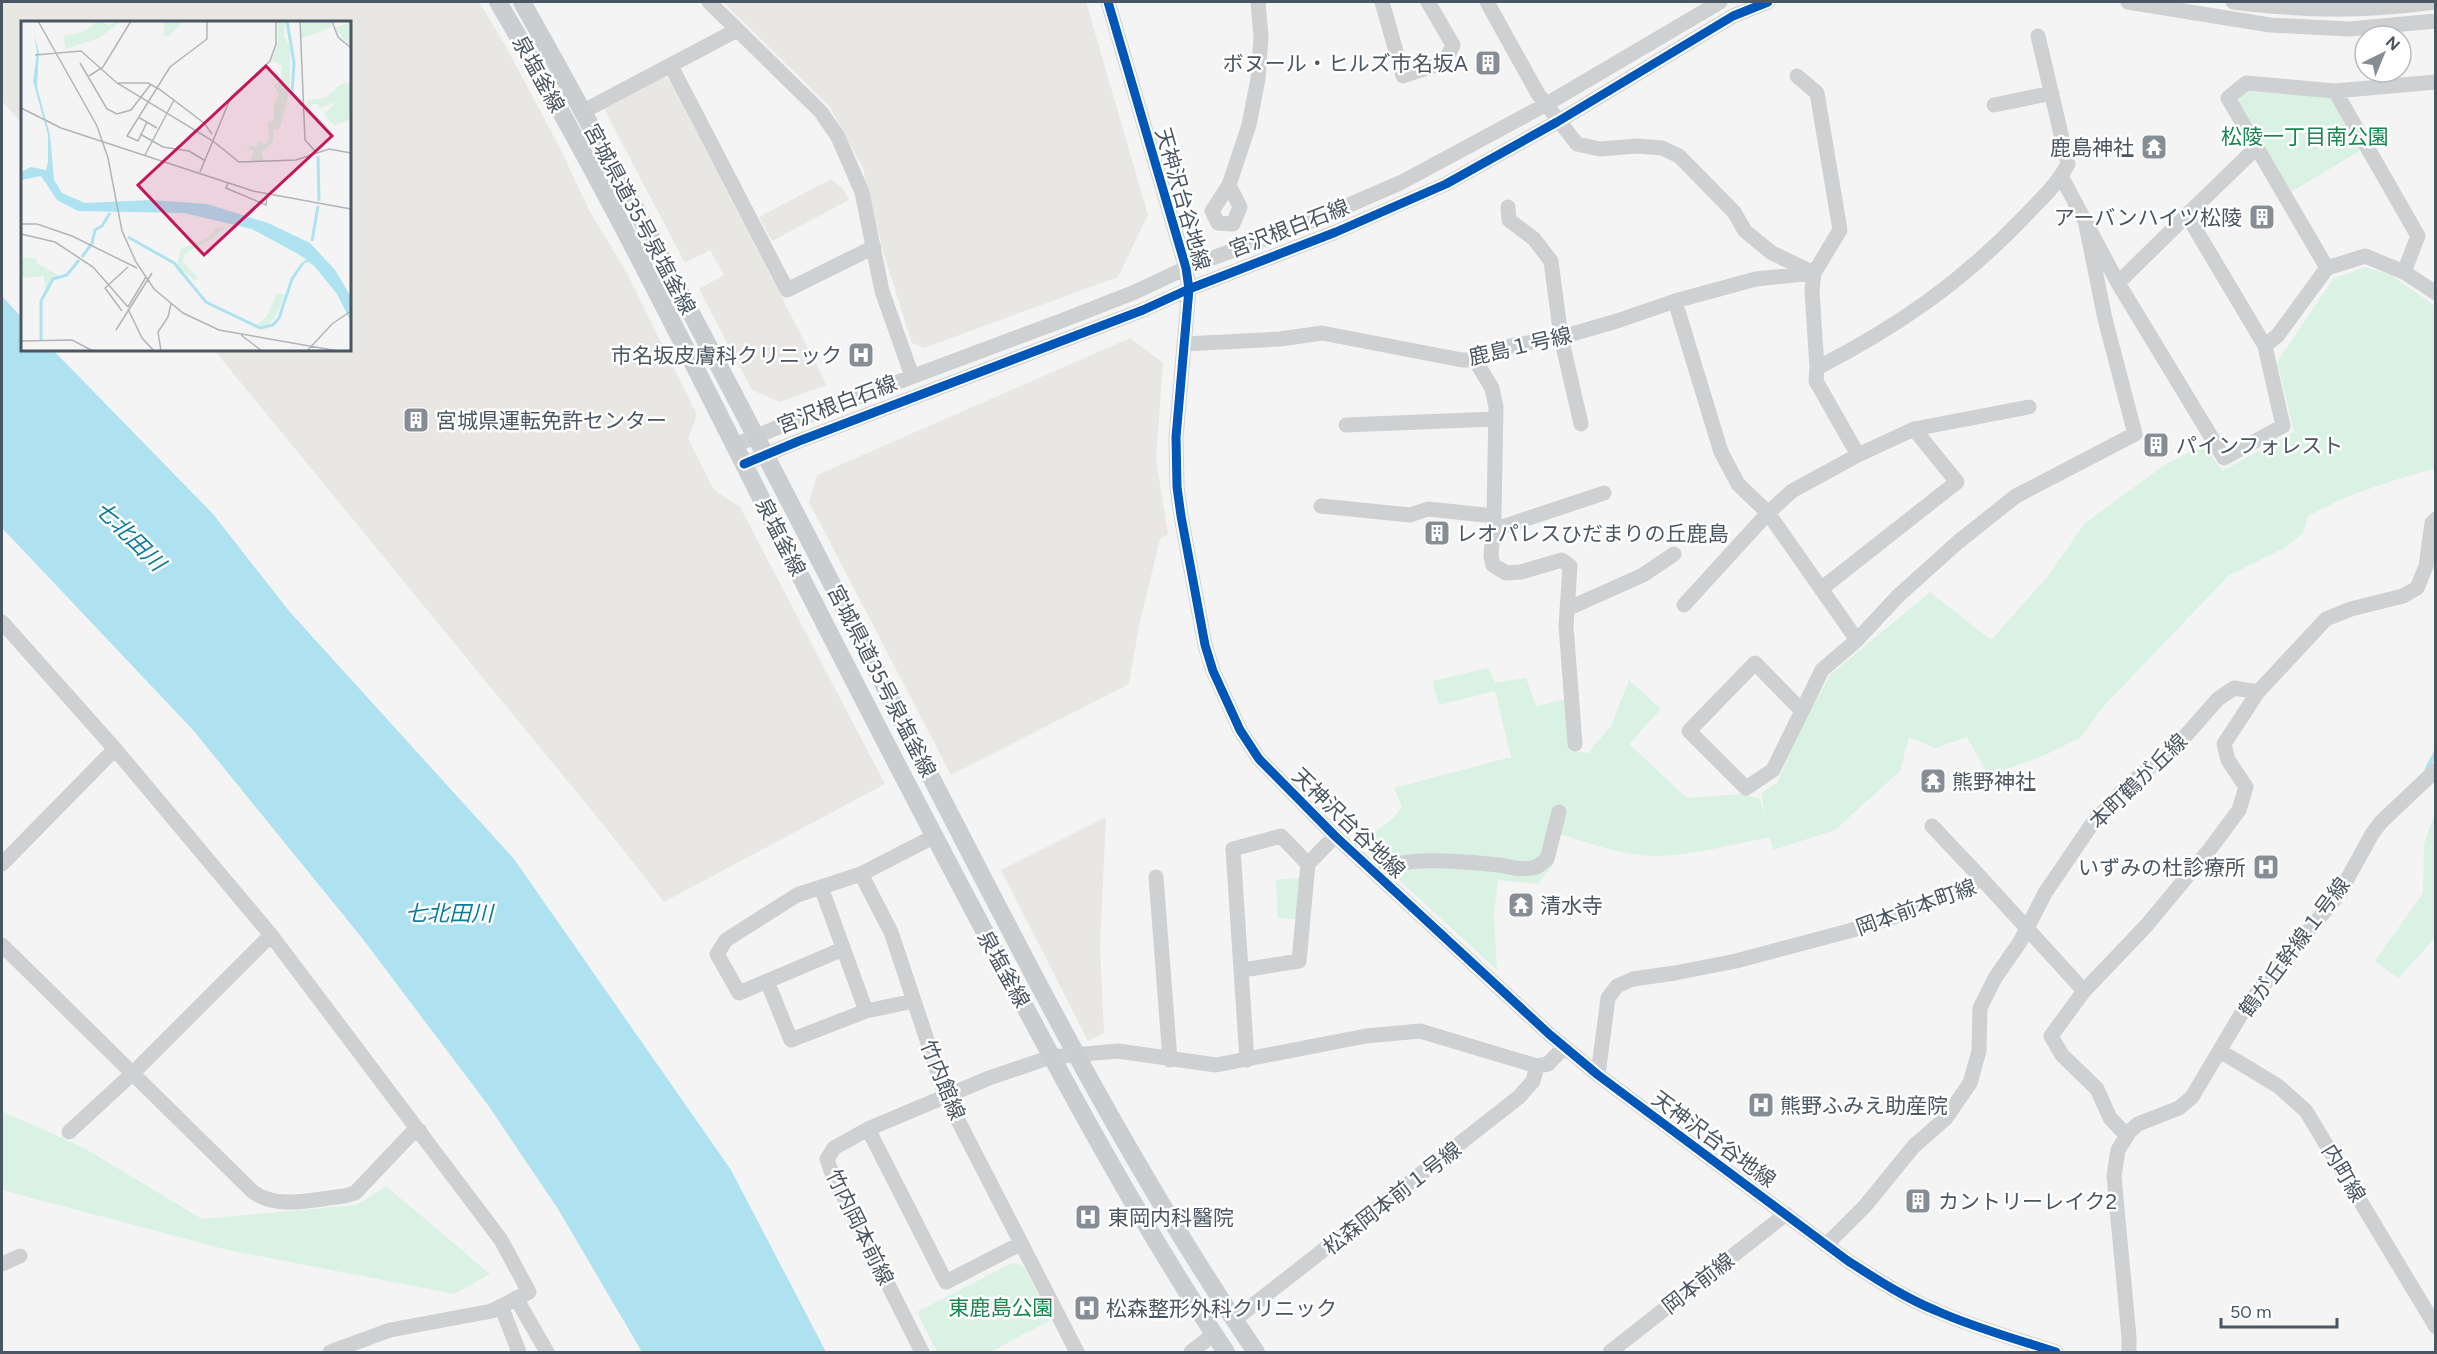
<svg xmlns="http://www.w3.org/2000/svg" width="2437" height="1354" viewBox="0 0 2437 1354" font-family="Figtree,'Noto Sans JP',sans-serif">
  <rect width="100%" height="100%" fill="#f4f4f4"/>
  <path fill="#e8e7e3" d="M2,2H479L505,45L559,146L590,212L626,271L697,415L688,438L714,490L740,507L885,784L664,902L606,828L214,350H350V22H22V124L2,101Z
    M723,2H1086L1148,215L1118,277L924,348L912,343L885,258L863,168L829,106Z
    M664,77L670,81L827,385L780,402L752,390L699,289L724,275L710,250L685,263L604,109Z
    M831,179L844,190L849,200L772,241L759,217Z
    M1130,338L1163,363L1156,459L1168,534L1160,539L1139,626L1129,684L951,775L809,502L817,475Z
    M1106,817L1100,946L1104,1033L1088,1041L1001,870Z"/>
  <path fill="#d9f2e3" d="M2246,91L2330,97L2361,150L2291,192L2238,102Z
    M2365,267L2391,275L2435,306V469C2388,481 2351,493 2308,516L2303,533L2284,548L2228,576L2102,708L2081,737L2045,755L1989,776L1967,737L1935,748L1909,737L1900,771L1835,830L1773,850L1770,837C1734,844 1697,854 1660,856C1626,857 1592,844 1560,834L1553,865L1538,884L1498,880L1494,914L1497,970L1359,843L1394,818L1402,806L1394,788L1511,757L1495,691L1439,705L1432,681L1489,668L1495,683L1526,678L1536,706L1567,699L1570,751L1588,753L1611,726L1629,680L1661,709L1629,744L1687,798L1742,794L1760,799L1766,821L1761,793L1777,783L1804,721L1830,675L1930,592L1991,640L2049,575L2084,524L2163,466L2204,445L2222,471L2294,432L2277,362L2333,279Z
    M2435,812V938L2398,978L2375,961L2423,893L2424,844Z
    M1300,878L1296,919L1278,918L1276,880Z
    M2,1111L84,1148L202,1219L357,1205L386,1186L490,1274L455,1294L228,1250L2,1190Z
    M1012,1263L1023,1266L1051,1320L990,1352H937L917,1312Z"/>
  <path fill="#aee2f0" d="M2,296L22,318V350H53L213,514L289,611L514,859L731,1170L826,1352H642L558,1209L488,1105L362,938L193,730L2,528Z"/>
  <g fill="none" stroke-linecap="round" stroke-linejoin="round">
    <path stroke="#aee2f0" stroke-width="4.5" d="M2427,769L2436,752"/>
    <path stroke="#ced0d2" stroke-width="15" d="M709,2L821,112L838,137L862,192L882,291L912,376
      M1108,2L1186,268L1189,289L1176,437L1177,487L1181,516L1205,645L1213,671L1240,730L1259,759L1335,836L1549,1034L1598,1075L1848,1261C1876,1279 1905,1298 1937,1311C1975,1328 2016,1339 2056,1352
      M1382,2L1403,76L1445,62L1453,45L1428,2
      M1487,2L1538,94L1577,144L1600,149L1637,146L1662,148L1679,156L1734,212L1745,231L1772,253L1814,273
      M2128,2L2270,25L2349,29L2436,21
      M2233,2C2307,11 2361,12 2435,2
      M671,66L787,290L874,247
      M1797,76L1817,93L1840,230L1814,273L1812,290L1817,368C1897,327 1962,282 2024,217C2040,200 2057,185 2068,164L2038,36
      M2335,91L2418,236L2404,272
      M1994,105L2052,93
      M582,112L737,30
      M2061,176L2118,283L2224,458L2283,426L2265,346L2187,215L2256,148
      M1229,185L1240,207L1233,224L1218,223L1212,211L1229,185L1249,125L1258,79L1261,37L1258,2
      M1508,207L1509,220L1534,239L1551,261L1561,337L1581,424
      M2327,268L2228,98L2246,83L2335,91L2436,82
      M2118,283L2187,215
      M1675,301L1721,452L1738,484L1768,513L1857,640
      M1184,344L1280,339L1322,333L1462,360H1475L1490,352L1514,345L1555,339L1617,321L1675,301L1756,279L1814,273
      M2265,346L2278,335L2327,268L2365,256L2404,272L2436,293
      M1475,360L1492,388L1496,407L1494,516L1491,556L1493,565L1506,573L1521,572L1562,560L1570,566L1566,626L1575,744
      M1817,368L1816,381L1858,455
      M1346,425L1495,419
      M1914,429L2029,407
      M735,445L791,422L1061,321L1135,292L1186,268L1317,219L1402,182L1545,105L1720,2
      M744,464L799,441L1143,310L1189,289L1336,232L1446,184L1557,122L1733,16L1768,2
      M1321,506L1410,515L1428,509L1494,516
      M1493,530L1604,493
      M1684,605L1768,513L1792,491L1858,455L1914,429L1957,482L1821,589
      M1567,609L1643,575L1674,554
      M2,622L115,749L271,935L501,1240L529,1292L492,1311L390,1330L330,1352
      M1801,710L1755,663L1689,731L1746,788L1773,770L1822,670L1857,640L1898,596L1958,542L2016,496L2135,434L2105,319L2085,220
      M1932,826L1982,879
      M933,837L861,874L891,932L946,1097L1077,1352
      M2,864L115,749
      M1375,873C1399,854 1468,862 1499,865C1511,867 1524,871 1536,867C1540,865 1544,861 1547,859L1559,812
      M1156,877L1170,1060
      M2,945L253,1192C278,1210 315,1199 344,1196L355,1193L411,1134L420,1131
      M843,949L739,993L717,954L726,940L797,895L861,874
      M1243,970L1299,961L1308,864
      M767,981L791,1040L866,1011L821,887
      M2084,991L2146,926L2210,849L2239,810L2246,787L2228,760L2224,744L2258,692
      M866,1011L914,1001
      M2220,1051L2278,1086L2306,1111L2436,1327
      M1247,1060L1233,849L1281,836L1308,864L1335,836
      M1598,1075L1608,998L1617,986L1633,979L1675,973L1736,961L1849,931L1900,915L1982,879L2084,991L2051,1036L2062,1055L2097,1089L2110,1118L2126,1135
      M868,1129L946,1282L1020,1244
      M69,1132L133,1073L271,935
      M1826,1245L1865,1206L1914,1146L1946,1118L1970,1083L1979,1051L1980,1008L1995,978L2020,942L2045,893L2092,824L2125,788L2180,742L2218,699L2234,688L2258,692L2326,619L2351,609L2403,596L2417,588L2426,566L2432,523L2436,519
      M2,1264L20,1256
      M516,1298L547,1352
      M501,1306L519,1352
      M1234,1320L1519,1097L1533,1081L1537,1066
      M922,1352L831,1171L827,1159L834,1148L868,1129L989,1078L1051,1057L1118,1051L1216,1065L1366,1036L1420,1031L1537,1066L1548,1064L1564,1047
      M1191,1352L1214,1334
      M1610,1352L1786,1214
      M2129,1352V1337L2114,1176L2118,1150L2130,1131L2138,1124L2179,1108L2192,1097L2246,1006L2339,894L2372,834L2381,822L2436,770"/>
    <path stroke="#caced1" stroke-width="18" d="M498,2C597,169 684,345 772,520C859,692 947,863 1039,1033C1097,1142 1157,1249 1226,1352
      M522,2C658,244 785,492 912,740C1019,948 1124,1159 1256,1352"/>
    <g stroke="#fff" stroke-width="13">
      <path id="cycleway" d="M1108,2L1186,268L1189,289L1176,437L1177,487L1181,516L1205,645L1213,671L1240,730L1259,759L1335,836L1549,1034L1598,1075L1848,1261C1876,1279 1905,1298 1937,1311C1975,1328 2016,1339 2056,1352
        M744,464L799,441L1143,310L1189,289L1336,232L1446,184L1557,122L1733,16L1768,2"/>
    </g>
    <use href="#cycleway" stroke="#0057b8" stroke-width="9"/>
  </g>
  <defs>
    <g id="building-square" transform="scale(1.35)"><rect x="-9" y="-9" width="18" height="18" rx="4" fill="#868d94" stroke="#fff"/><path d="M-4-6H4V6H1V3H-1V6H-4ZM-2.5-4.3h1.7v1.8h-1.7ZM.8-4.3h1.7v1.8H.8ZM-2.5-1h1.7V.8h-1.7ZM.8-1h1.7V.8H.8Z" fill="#fff"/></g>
    <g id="temple-square" transform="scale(1.35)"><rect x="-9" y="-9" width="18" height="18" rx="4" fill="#868d94" stroke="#fff"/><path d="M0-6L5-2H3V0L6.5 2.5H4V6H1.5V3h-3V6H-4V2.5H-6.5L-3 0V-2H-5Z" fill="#fff"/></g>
    <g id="hospital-square" transform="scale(1.35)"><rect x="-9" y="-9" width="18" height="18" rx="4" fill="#868d94" stroke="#fff"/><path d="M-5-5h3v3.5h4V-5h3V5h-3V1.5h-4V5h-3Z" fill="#fff"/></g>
  </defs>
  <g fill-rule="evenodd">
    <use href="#building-square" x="1488" y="63"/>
    <use href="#temple-square" x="2154" y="147"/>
    <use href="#building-square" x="2262" y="217"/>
    <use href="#hospital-square" x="861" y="355"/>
    <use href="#building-square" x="416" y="420"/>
    <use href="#building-square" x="2156" y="445"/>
    <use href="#building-square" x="1437" y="533"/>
    <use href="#temple-square" x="1933" y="781"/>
    <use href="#hospital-square" x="2266" y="867"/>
    <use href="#temple-square" x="1521" y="905"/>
    <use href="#hospital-square" x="1761" y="1105"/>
    <use href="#building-square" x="1918" y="1201"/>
    <use href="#hospital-square" x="1088" y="1217"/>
    <use href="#hospital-square" x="1087" y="1308"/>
  </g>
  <g text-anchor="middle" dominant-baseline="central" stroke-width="5" stroke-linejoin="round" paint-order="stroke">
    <g font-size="21" fill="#4a5661" stroke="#fff" text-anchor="start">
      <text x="1468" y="63" text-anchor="end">ボヌール・ヒルズ市名坂A</text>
      <text x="2134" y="147" text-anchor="end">鹿島神社</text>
      <text x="2242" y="217" text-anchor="end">アーバンハイツ松陵</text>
      <text x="842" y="355" text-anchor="end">市名坂皮膚科クリニック</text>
      <text x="436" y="420">宮城県運転免許センター</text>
      <text x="2176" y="445">パインフォレスト</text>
      <text x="1456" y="533">レオパレスひだまりの丘鹿島</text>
      <text x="1952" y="781">熊野神社</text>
      <text x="2246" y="867" text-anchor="end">いずみの杜診療所</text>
      <text x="1540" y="905">清水寺</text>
      <text x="1780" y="1105">熊野ふみえ助産院</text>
      <text x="1938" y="1201">カントリーレイク2</text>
      <text x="1108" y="1217">東岡内科醫院</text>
      <text x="1106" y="1308">松森整形外科クリニック</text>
    </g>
    <g font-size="21" fill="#4a5661" stroke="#fff">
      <text transform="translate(539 74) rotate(61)">泉塩釜線</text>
      <text transform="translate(1183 199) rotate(74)">天神沢台谷地線</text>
      <text transform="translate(640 219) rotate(62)">宮城県道35号泉塩釜線</text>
      <text transform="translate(1289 228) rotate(-21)">宮沢根白石線</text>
      <text transform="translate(1520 346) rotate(-13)">鹿島１号線</text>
      <text transform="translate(837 404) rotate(-21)">宮沢根白石線</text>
      <text transform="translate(781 537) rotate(63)">泉塩釜線</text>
      <text transform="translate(882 681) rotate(63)">宮城県道35号泉塩釜線</text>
      <text transform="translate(2138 781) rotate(-44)">本町鶴が丘線</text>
      <text transform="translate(1349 823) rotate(44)">天神沢台谷地線</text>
      <text transform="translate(1916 907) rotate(-20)">岡本前本町線</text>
      <text transform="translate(2294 947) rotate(-53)">鶴が丘幹線１号線</text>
      <text transform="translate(1004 969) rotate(61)">泉塩釜線</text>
      <text transform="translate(943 1080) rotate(68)">竹内館線</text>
      <text transform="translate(1714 1139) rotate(36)">天神沢台谷地線</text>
      <text transform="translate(2344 1173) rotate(59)">内町線</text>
      <text transform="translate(1392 1198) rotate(-38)">松森岡本前１号線</text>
      <text transform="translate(860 1227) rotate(64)">竹内岡本前線</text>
      <text transform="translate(1698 1283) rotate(-38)">岡本前線</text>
    </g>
    <g font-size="21" fill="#17864f" stroke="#fff">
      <text x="2305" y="136">松陵一丁目南公園</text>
      <text x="1001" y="1307">東鹿島公園</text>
    </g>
    <g font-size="22" font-style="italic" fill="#0c7c9b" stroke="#fff">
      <text transform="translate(130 536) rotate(45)">七北田川</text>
      <text x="449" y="913">七北田川</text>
    </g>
  </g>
  <g transform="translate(21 21)">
    <rect width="330" height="330" fill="#f4f4f4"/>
    <path d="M76,0L87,4L100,0L78,17L44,28L43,15L64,10ZM144,0H163L147,16L142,14ZM257,0H264L263,16L269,26V67L259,107L253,109L252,121L240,131L243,141H229L233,129H225L230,125L237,126L236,120L244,123L248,119L247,100H253V82L258,74L253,64L260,60L261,45L251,40L257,21ZM281,0H310L311,6L279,18ZM330,1V27L314,7ZM330,61V95L326,100L313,104L303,93L315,81L298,87V83H291L288,98L284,87L287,79L304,77L320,63ZM205,206L190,218L163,233L162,241L177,257L174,260L156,245L160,228L187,217L195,207ZM4,236L16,238L15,242L39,255L32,257L24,271L23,255L0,257V238ZM256,272L264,274L256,292L245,308L233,306L246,295Z" fill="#d9f2e3"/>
    <path d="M13,14L18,31L16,66L29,114L33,159L41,172L64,182L130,179L186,183L247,202L289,222L314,249L330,276V301L316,273L294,246L288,241L280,243L285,238L277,233L231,208L163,192L57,190L36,179L20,155L0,159V151L10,146L25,149L27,141V114L12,60L16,31Z" fill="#aee2f0"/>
    <path fill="none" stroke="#aee2f0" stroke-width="3" d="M266,0L273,42L271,72L281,84M297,135L298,180M107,216L153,242L185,281L239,307L252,304L258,297L271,258L282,242M291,220L297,185M61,236L71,222L74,209L81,205L89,192M20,319V280L32,258L46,254L58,239"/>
    <path fill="none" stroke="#b0b5b9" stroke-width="1.5" d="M17,0L76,105L87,137L101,210L115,241L133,268L162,292L198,309L317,330M279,0L284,119L296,132M311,0L317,16L330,27M14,34L60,30L96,62L192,120L218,141L275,139L308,128L330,132M59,42L86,88L96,93L110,89L130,63M68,55L82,46L110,0M96,62H127L138,68L183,102L191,113M0,87L40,107L232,170L330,188M117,96L136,107M126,101L117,120L106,115L149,46L186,18V0M119,113L142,126L168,130L183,139M124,134L153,79M179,151L210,76L249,40L255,23V0M207,162L205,167L245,184L246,174M0,203H16L51,215L116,247M0,213L34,221L72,246L107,286M107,286L125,256M107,288L121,317L133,330M101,290L84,267L107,246M95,309L131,252M220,314L241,330M0,320L51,319L72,330M140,330L137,311L147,296L150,283M286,330L311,303L330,290"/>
    <path fill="#c2185b" fill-opacity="0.15" stroke="#c2185b" stroke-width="3" d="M245,45L311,115L183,234L117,164Z"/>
    <rect width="330" height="330" fill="none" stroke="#4a5661" stroke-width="3"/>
  </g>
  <rect width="2437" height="1354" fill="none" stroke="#4a5661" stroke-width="6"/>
  <g transform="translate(2383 54) rotate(43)"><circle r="28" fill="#ffffff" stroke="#b7bbc0" stroke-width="1.5"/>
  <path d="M0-4.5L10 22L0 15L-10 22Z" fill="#868d94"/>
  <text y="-9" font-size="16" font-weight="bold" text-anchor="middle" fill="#4a5661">N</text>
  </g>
  <path d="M2221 1318v9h116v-9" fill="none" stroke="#4a5661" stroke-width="3"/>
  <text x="2230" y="1318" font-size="18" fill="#4a5661" stroke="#ffffff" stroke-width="4.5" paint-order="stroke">50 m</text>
</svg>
